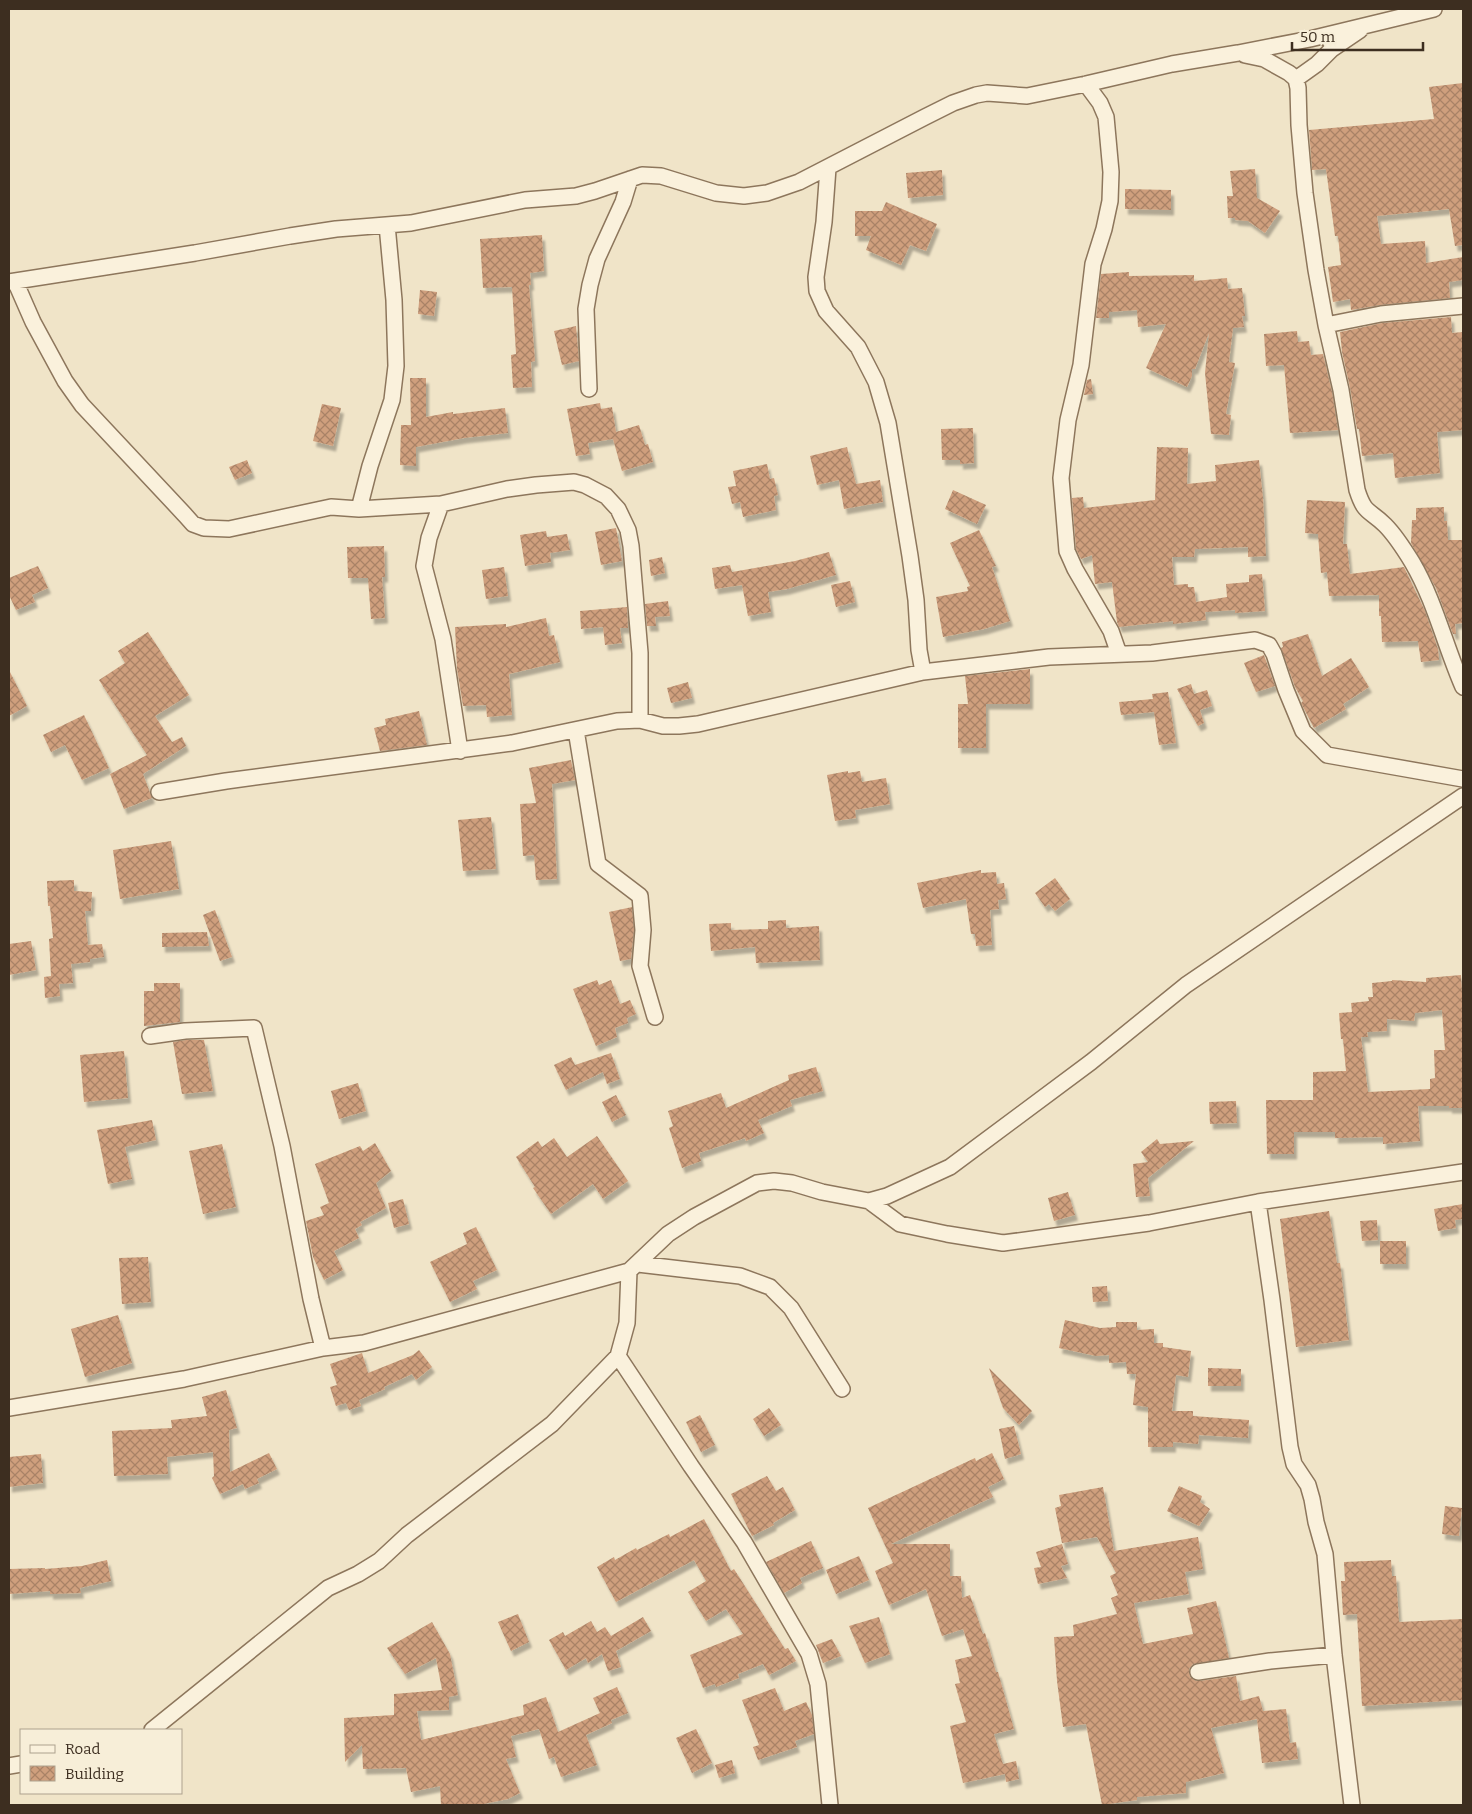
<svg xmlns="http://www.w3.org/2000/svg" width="1472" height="1814" viewBox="0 0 1472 1814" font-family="Bitter,serif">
  <defs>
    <pattern id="building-cross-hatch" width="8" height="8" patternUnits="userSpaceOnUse" patternTransform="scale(1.25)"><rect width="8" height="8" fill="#cf9f7d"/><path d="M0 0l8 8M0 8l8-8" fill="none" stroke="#a98266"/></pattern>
    <filter id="shadow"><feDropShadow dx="3" dy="5.5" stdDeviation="1" flood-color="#0004"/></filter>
  </defs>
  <rect width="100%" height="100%" fill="#f0e4c8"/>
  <path fill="url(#building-cross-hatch)" fill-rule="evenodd" filter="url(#shadow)" d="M1463,83V245L1455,246L1449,209L1377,216L1381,244L1425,241L1426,263L1463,257V280L1449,282L1450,298L1380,305L1351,310L1350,299L1333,302L1328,267L1341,265L1338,236H1335L1326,169L1312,170L1309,130L1434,119L1429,87Z
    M1255,169L1257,198L1280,211L1265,233L1248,221L1235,220V218H1228L1227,196H1233L1230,171Z
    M942,170L943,195L908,198L906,173Z
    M1125,189L1171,190V210L1125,209Z
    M886,202L937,224L926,251L910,245L901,265L866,250L871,236H855V211H882Z
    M542,235L544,271L530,273L531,285H529L535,361L531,362L532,387L513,388L511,355L516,354L512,287L483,288L480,239Z
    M1129,272V276L1194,275V281L1227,278L1228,289L1242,288L1245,316H1242L1244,327L1233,328L1229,362L1235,363L1226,414L1231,415L1229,435L1211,434L1205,373L1209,333L1195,369H1192V376L1187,387L1146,368L1166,324L1138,327L1137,310L1109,312V318H1096L1101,274Z
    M420,290L437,292L434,316L418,314Z
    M1451,317L1452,333L1463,332V430L1437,432L1440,473L1395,478L1393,453L1362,456L1359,429H1357L1350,388L1342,352L1340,332L1382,323Z
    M576,326L579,361L562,365L554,331Z
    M1297,331L1298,342L1309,341L1311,355L1323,354L1332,392L1338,430L1290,433L1284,365L1266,366L1264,334Z
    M410,378H426V417L453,412V414L505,408L508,433L464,438L416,447V466L400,465L401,425H411Z
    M1091,379L1093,394L1084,395L1087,380Z
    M600,403L601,409L612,407L616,432L639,425L645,445L648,444L653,462L622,471L613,439L588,443L590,454L576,456L567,409Z
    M322,404L341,408L333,446L313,441Z
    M973,428L974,463L960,464V460H942L941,429Z
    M847,447L856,484L880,480L883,502L844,509L839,480L817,485L810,456Z
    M1157,447L1188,448L1187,484L1216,481L1215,465L1259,460L1263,498L1266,556L1248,557V547L1195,549L1194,557H1172L1174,585L1188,584V587H1194L1196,602L1227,597L1226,584L1249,582V575L1262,574L1265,611L1235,613V610L1205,612L1206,620L1173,624V621L1119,627L1117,622L1112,582L1095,584L1092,555L1081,559L1076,549L1072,498L1083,497L1084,508L1155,500Z
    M247,460L252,473L235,480L229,467Z
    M767,464L770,479L774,478L778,495L774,496L776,510L743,517L740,502L732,504L728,487L736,486L733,471Z
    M953,490L986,505L977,524L945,509Z
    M1307,500L1345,502L1343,544H1347L1350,574L1404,567L1425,611L1438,649L1439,660L1421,662L1418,641L1382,642L1381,616H1379V595L1329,596L1327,572L1321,573L1318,534L1305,533Z
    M1444,507V521H1447L1448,540H1463V623L1455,624L1456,634H1453L1436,588L1411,543L1412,520H1416V508Z
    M616,528L622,561L601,565L595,532Z
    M979,530L996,566L992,567L1010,621L984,629L943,637L936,597L968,591L967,587L970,586L950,543Z
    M546,531L547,537L567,534L570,550L550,553L551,562L525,566L520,535Z
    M384,546L385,577H382L385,618L371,619L368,578H348L347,547Z
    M829,552L836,575L787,589L768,592L771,612L748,616L742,585L715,589L712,568L730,565L732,572L795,561Z
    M662,557L665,573L651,576L649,560Z
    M38,566L48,588L32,595L35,602L16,610L9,595V578Z
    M504,567L508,596L486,599L482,570Z
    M850,581L855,602L836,607L831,585Z
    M668,601L670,616L655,617L656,626H647L645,604Z
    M627,607L628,628H620L622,643L605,645L603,627L581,629L580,611Z
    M546,618L549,636L554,635L560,662L509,674L512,715L487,717L486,705L463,706L457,669L455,627L506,624V627Z
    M148,632L189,695L155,716L172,742L182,737L186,746L143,774L152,798L124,809L110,774L147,755L99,680L125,663L118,651Z
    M1308,634L1322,676L1351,658L1369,687L1343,704L1346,709L1314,728L1301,703L1303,701L1295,687L1281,648L1283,647L1282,642Z
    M1264,655L1275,686L1256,692L1244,663Z
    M1030,669V704H986V748H958V704H968L965,676Z
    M9,670L27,706L9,716Z
    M688,682L692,698L671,703L667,688Z
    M1191,684L1194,694L1207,690L1212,706L1200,710L1204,723L1198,726L1177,689Z
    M1168,692L1176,743L1159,745L1154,712L1121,715L1119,702L1153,699L1152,694Z
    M419,711L427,745L380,751L374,728L386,725L385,719Z
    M84,715L109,768L82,780L65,745L51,752L43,735Z
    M571,760L575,780L552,784L557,879L536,880L534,855L523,856L520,804L536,803L529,768Z
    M848,771V773L860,771L862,782L886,778L890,804L855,810L856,818L835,821L827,775Z
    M491,817L496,869L463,871L458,820Z
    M171,841L179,889L120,899L113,850Z
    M981,870V873L996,872L997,884L1004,883L1006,899L998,900L999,909L990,910L992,945L976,946L975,934H971L966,899L923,908L917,883Z
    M1055,878L1070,899L1055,911L1049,904L1045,907L1035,893Z
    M74,880V891L92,892L91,911H85L88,945L102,944L104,957L90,959V962L71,964L73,983L59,984L60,996L45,998L44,977L51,976L49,939L53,938L50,906H48L47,881Z
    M632,907L634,930L631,959L620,961L609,912Z
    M215,910L232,957L220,961L203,915Z
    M786,920V928L819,926L820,960L756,963L755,947L711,951L709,924L731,923V930L768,929V921Z
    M207,932L209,946L162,947V933Z
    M31,941L36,970L9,975V944Z
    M1461,975L1463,1009V1108H1449V1106H1418L1420,1141L1383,1144V1137L1335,1138V1132H1294V1154H1267L1266,1100H1313V1072L1346,1071L1343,1039H1341L1339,1013L1352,1012L1351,1003L1369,1001L1368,997H1373L1372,983L1392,981V980L1426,982V978ZM1442,1010L1445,1050H1434L1435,1078L1430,1079V1089L1368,1092L1361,1037H1368L1367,1032L1387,1031V1019L1414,1021L1415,1013Z
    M597,980L599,985L611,980L620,1004L630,1000L636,1014L627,1018L628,1023L615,1028L617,1037L596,1046L573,989Z
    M154,983H180V1022L144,1026V991H154Z
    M186,1040H204L213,1091L182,1094L173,1042Z
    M124,1051L128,1098L84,1102L80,1055Z
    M611,1053L620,1079L607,1084L603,1072L566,1090L554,1065L571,1057L575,1065Z
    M816,1067L823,1091L790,1100L792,1106L758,1120L764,1133L746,1141L745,1138L699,1153L701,1161L682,1168L669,1128L673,1126L668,1111L721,1093L726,1108L789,1080L788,1075Z
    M358,1083L366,1111L339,1119L331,1091Z
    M616,1095L626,1115L612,1122L602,1102Z
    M1236,1101L1237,1123L1210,1124L1209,1102Z
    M152,1120L156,1140L125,1147L132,1179L108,1184L97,1130Z
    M597,1136L628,1181L603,1199L593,1184L551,1214L533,1188L535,1187L516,1157L538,1141L542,1147L554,1138L567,1157Z
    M1157,1139L1160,1144L1194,1141L1148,1178L1150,1196L1136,1197L1133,1164L1148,1162L1141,1152Z
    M375,1143L391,1171L376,1183L386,1208L360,1222L362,1225L355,1229L359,1238L334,1251L343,1270L324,1280L313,1257L306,1221L324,1215L320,1207L329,1203L315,1164L360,1146L363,1151Z
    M222,1144L236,1207L203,1214L189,1151Z
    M1068,1192L1075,1215L1054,1221L1048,1198Z
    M403,1199L409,1224L394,1228L388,1203Z
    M1463,1204V1219L1455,1220L1456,1228L1438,1231L1434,1209Z
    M1329,1211L1337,1263H1340L1349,1340L1296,1347L1280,1219Z
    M1377,1220L1378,1240L1362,1241L1360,1221Z
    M476,1227L497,1270L473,1281L477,1289L450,1302L430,1262L467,1244L463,1233Z
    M1380,1241H1406V1264H1380Z
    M148,1257L151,1302L122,1304L119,1258Z
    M1107,1286L1108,1301L1093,1302L1092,1287Z
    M118,1315L132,1363L85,1377L71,1329Z
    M1065,1320L1100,1328L1116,1327V1322H1137V1330L1154,1329V1343H1163V1347L1191,1351L1188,1377L1176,1375L1172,1411H1193V1416L1249,1420L1248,1438L1199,1435L1198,1444L1173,1442V1447H1148V1407L1133,1405L1136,1374H1127L1126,1362L1109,1363V1355L1096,1356L1059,1348Z
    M419,1350L432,1367L416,1380L412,1374L384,1387L385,1389L359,1400L361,1406L349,1410L346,1403L336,1406L330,1387L337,1385L330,1364L362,1353L368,1373L413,1355Z
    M989,1368L1032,1411L1019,1425L1003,1408Z
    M1208,1368L1241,1369V1386H1208Z
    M226,1390L237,1428L229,1430L230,1472L269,1453L277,1469L257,1479L259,1483L245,1489L243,1484L220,1494L212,1478L214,1476L213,1452L167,1457L168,1474L114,1476L112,1431L172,1428L171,1420L207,1416L202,1397Z
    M769,1408L781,1425L764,1436L753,1419Z
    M700,1415L715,1445L701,1452L686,1422Z
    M1014,1426L1021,1454L1005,1459L999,1429Z
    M992,1453L1004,1479L988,1487L993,1497L891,1544H950V1576H961L962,1598L970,1595L983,1634L985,1633L996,1672H998L1014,1729L994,1734L1003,1764L1016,1761L1019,1779L1006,1782L1005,1774L963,1783L950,1726L966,1722L955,1684L960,1683L955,1660L972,1656L963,1629L942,1636L926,1589L889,1605L875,1571L893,1563L868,1508L975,1458L976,1461Z
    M41,1454L43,1483L9,1487V1457Z
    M767,1476L776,1491L783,1487L795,1510L773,1523L774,1525L752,1536L731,1494Z
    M1179,1486L1202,1496L1200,1502L1210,1509L1199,1526L1167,1511Z
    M1103,1487L1114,1551L1198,1537L1203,1569L1185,1572L1189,1594L1134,1603L1143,1644L1193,1634L1187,1608L1216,1601L1229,1658L1193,1664L1189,1669L1190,1677L1194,1680L1199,1681L1236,1676L1240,1701L1259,1696L1263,1711L1286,1709L1290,1743L1296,1742L1298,1759L1262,1763L1257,1719L1211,1728L1224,1773L1186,1782V1793L1137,1797V1800L1102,1805L1086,1724L1063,1727L1057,1681L1054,1637L1074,1636L1073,1625L1117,1614L1111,1598L1118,1595L1110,1576L1116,1573L1097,1537L1062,1543L1055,1508L1061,1506L1059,1495Z
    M1445,1506L1462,1508L1459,1536L1442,1534Z
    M704,1519L731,1571L734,1569L785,1649L788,1648L796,1661L769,1675L763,1664L738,1674L739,1678L716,1687L715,1684L703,1688L690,1655L743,1634L726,1609L706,1621L688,1592L706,1581L694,1560L616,1602L597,1567L614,1557L615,1560L636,1548L637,1550L669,1534L670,1537Z
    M811,1541L823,1568L800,1578L802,1583L784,1593L766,1562Z
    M1062,1544L1068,1564L1061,1566L1067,1578L1038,1584L1034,1568L1041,1567L1036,1552Z
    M859,1556L869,1580L836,1594L826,1570Z
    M107,1560L111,1581L80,1588L81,1593L50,1594V1591L9,1594V1569L45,1568V1569L82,1566Z
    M1391,1560L1392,1576H1396L1399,1622L1463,1619V1700L1362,1706L1357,1614L1343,1615L1341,1581H1345L1344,1562Z
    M518,1614L529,1642L511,1651L498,1622Z
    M643,1617L651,1631L616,1651L621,1667L608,1671L602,1654L588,1663L586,1658L566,1670L549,1640L563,1632L565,1636L591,1621L597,1632L605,1627L611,1636Z
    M879,1617L890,1654L865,1663L849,1626Z
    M432,1622L450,1654L458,1695L449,1697V1710L417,1711L421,1740L524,1715L523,1705L546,1697L558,1732L600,1713L593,1698L617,1687L628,1713L611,1720L612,1723L586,1735L597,1765L561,1777L554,1757L549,1759L539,1729L511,1736L516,1757L506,1759L520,1793L508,1799L479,1805H441L440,1786L411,1792L406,1768L363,1769L362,1745L345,1762L344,1718L394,1715V1694L442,1690L436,1658L405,1674L387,1648Z
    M832,1639L841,1656L823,1663L816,1645Z
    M775,1688L784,1711L806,1702L812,1715L814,1734L795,1741L797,1747L758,1760L753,1747L759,1745L742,1700Z
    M696,1729L712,1763L692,1773L676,1738Z
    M732,1760L735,1773L719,1778L715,1765Z"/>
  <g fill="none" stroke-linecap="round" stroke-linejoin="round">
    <g stroke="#8d765c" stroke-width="18">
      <path id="street" d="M1245,55L1264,59L1289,73L1296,79L1298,88L1299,125L1305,193L1316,270L1326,325L1341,390L1357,490C1365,515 1369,509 1385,525C1396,536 1404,549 1412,562C1435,601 1445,646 1463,687
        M1296,79L1317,64L1332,49L1360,30
        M1086,84L1100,103L1106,117L1111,172L1110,201L1104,229L1093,264L1081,365L1068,420L1061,478L1067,551L1075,569L1111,631L1119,654
        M828,168L824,222L816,277L817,291L826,311L858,347L876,382L888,423L910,556L916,600L919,650L923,672
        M15,281L33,322L65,381L82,405L185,515L193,524L204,528L229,529L331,507L359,509L441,504L507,489L536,485L574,482L585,485L606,496L618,509L628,530L631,546L640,653V720
        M9,282L195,253L290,236L336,229L411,223L525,200L576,196L595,191L642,175L661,176L716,193L744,196L767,193L799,182L925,117L953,103L976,95L987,93L1027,96L1086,84L1172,64L1238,53L1310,39L1434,9
        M1326,325L1381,314L1463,306
        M589,389L586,309L590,285L597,259L623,202L630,179
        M441,504L429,538L424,566L443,639L460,751
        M359,509L370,466L392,400L396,366L394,300L387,225
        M576,730L598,864L640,896L643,930L640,966L655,1017
        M159,792L226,781L512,743L617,721L640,720L663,726H679L698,724L923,672L1049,657L1152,653L1255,640L1269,645L1274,654L1286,690L1303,731L1327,755L1463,779
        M150,1036L185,1031L254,1028L282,1146L311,1299L323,1348
        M869,1201L900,1224L947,1234L1003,1243L1149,1223L1258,1202L1463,1172
        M1258,1202L1272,1300L1290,1447L1294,1464L1308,1485L1312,1499L1316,1522L1325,1554L1334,1655L1352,1805
        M638,1264L740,1276L770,1287L791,1308L842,1389
        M618,1356L691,1466L744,1542L809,1654L818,1684L830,1805
        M9,1408L184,1379L323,1348L364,1343L629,1271
        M1198,1672L1270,1661L1334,1655
        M152,1730L328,1588L358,1574L379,1561L407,1535L552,1424L618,1356L627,1323L629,1271L668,1234L694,1217L757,1183L774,1181L792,1183L822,1192L869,1201L887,1196L950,1167L1091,1062L1186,985L1463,796
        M9,1766L21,1764"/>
    </g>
    <use href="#street" stroke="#faf1dc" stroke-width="15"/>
  </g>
  <rect width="1472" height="1814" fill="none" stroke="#3d2e20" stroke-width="20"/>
  <rect x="20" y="1729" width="162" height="65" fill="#f7eed8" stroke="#ada18e"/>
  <rect x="30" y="1745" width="25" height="8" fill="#faf1dc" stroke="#ada18e"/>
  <text x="65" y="1754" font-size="15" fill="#3d2e20">Road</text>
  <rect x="30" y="1766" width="25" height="15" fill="url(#building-cross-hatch)" stroke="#ada18e"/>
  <text x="65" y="1779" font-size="15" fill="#3d2e20">Building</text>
  <path d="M1292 42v8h131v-8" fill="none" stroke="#3d2e20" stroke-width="2.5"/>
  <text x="1300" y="42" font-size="15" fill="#3d2e20" stroke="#f7eed8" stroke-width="4" paint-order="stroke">50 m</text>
</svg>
